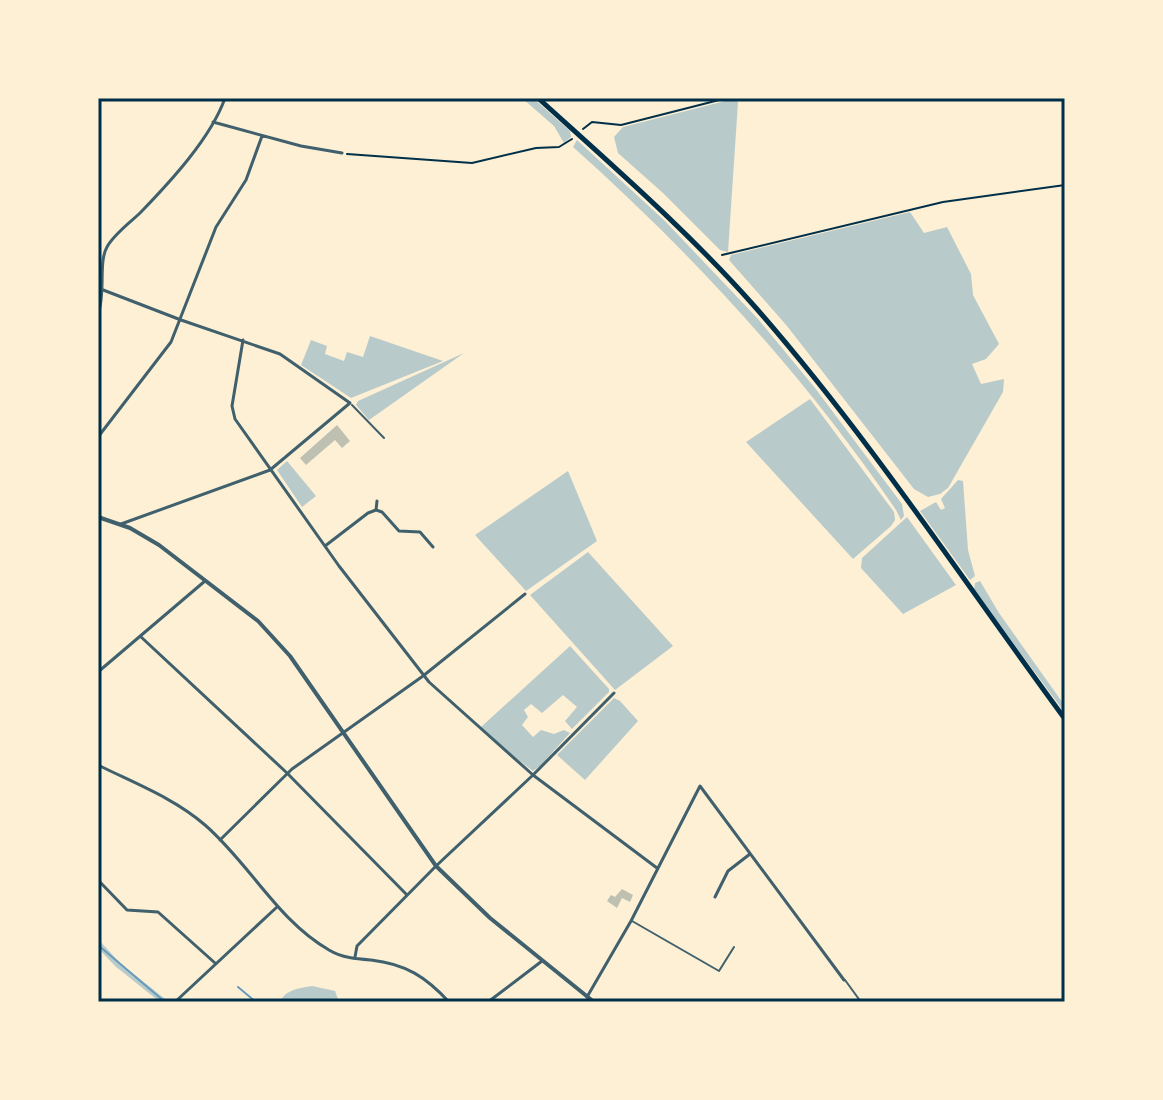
<svg xmlns="http://www.w3.org/2000/svg" width="1163" height="1100" viewBox="0 0 1163 1100" font-family="Barlow,sans-serif">
  <rect width="100%" height="100%" fill="#fdf0d5"/>
  <path fill="#b9caca" d="M522,98H533L570,131L571,137L564,143L554,126Z
    M733,99L738,102L728,252L720,250L663,193L618,153L614,137L623,127Z
    M577,140L665,221L758,319L815,388L902,504L904,516L901,520L896,510C804,375 695,256 573,147Z
    M910,212L924,233L947,227L971,274L973,295L999,344L986,359L972,364L981,384L1004,379L1003,392L948,488L940,494L928,497L914,489L787,326L729,260L731,255Z
    M370,336L443,361L351,398L301,365L311,340L327,346L325,354L344,361L347,352L363,357Z
    M464,353L369,420L356,405L358,401Z
    M810,399L894,512L895,520L891,526L853,559L746,442Z
    M287,461L316,496L302,507L277,470Z
    M568,471L597,541L526,591L475,535Z
    M958,480L963,481L968,550L975,576L970,580L920,511L936,502L941,510L945,508L941,499Z
    M907,517L956,585L903,614L861,568L862,558Z
    M588,552L673,646L615,690L530,595Z
    M980,581L999,613L1065,706V713L974,590L975,583Z
    M570,646L609,689V692L572,729L565,721L577,707L563,695L542,713L531,704L524,710L528,717L522,725L533,737L541,730L554,734L564,730L570,733L540,766L533,771L513,756L481,727Z
    M614,698L620,701L638,721L585,780L557,755Z
    M98,939L121,964L169,1002H160L115,966L98,948Z
    M312,986L335,991L339,1002L300,1000L280,1002C285,990 299,988 312,986Z"/>
  <g fill="none" stroke-linecap="round" stroke-linejoin="round">
    <path stroke="#669bbc" stroke-width="2" d="M98,945L165,1002
      M238,987L256,1002"/>
  </g>
  <path fill="#bec0b2" d="M337,425L350,441L342,448L335,440L306,465L300,458Z
    M622,889L633,895L630,902L622,898L617,908L607,901L611,895L615,897Z"/>
  <g fill="none" stroke-linecap="round" stroke-linejoin="round">
    <path stroke="#003049" stroke-width="2" d="M583,129L592,122L621,125L727,98
      M347,154L472,163L536,148L559,147L572,139
      M722,255L943,202L1065,185"/>
    <path stroke="#3f606c" stroke-width="2" d="M352,405L384,438
      M632,921L719,971L734,947
      M845,980L861,1002"/>
    <path stroke="#3f606c" stroke-width="3" d="M213,122L301,146L342,153
      M98,288L181,320L280,354L350,403L270,470L121,524
      M98,314C106,293 98,263 107,247C114,234 131,222 141,212C170,182 211,138 225,98
      M243,340L232,406L235,419L339,566L429,682L533,775L657,868
      M98,437L171,342L216,227L246,180L262,136
      M376,510L377,501
      M325,546L368,513L376,510L382,512L399,531L420,532L433,547
      M140,636L287,773L407,895
      M98,672L205,581
      M98,765C134,783 174,798 205,825C250,864 277,920 329,950C342,958 357,959 371,960C406,964 426,977 449,1002
      M220,840L292,769L423,676L525,594
      M98,880L127,910L158,912L215,963
      M715,897L728,871L750,854
      M355,957L357,946L436,866L533,775L614,693
      M587,997L631,921L700,786L844,980
      M175,1002L277,907
      M488,1002L542,961"/>
    <path stroke="#3f606c" stroke-width="4" d="M98,517L130,528L159,545L258,621L290,656L436,866L490,918L594,1002"/>
    <path stroke="#003049" stroke-width="5" d="M538,98C613,166 689,232 756,308C869,437 964,582 1065,719"/>
  </g>
  <rect width="1163" height="1100" fill="none" stroke="#fdf0d5" stroke-width="200"/>
  <rect x="100" y="100" width="963" height="900" fill="none" stroke="#003049" stroke-width="3"/>
</svg>
